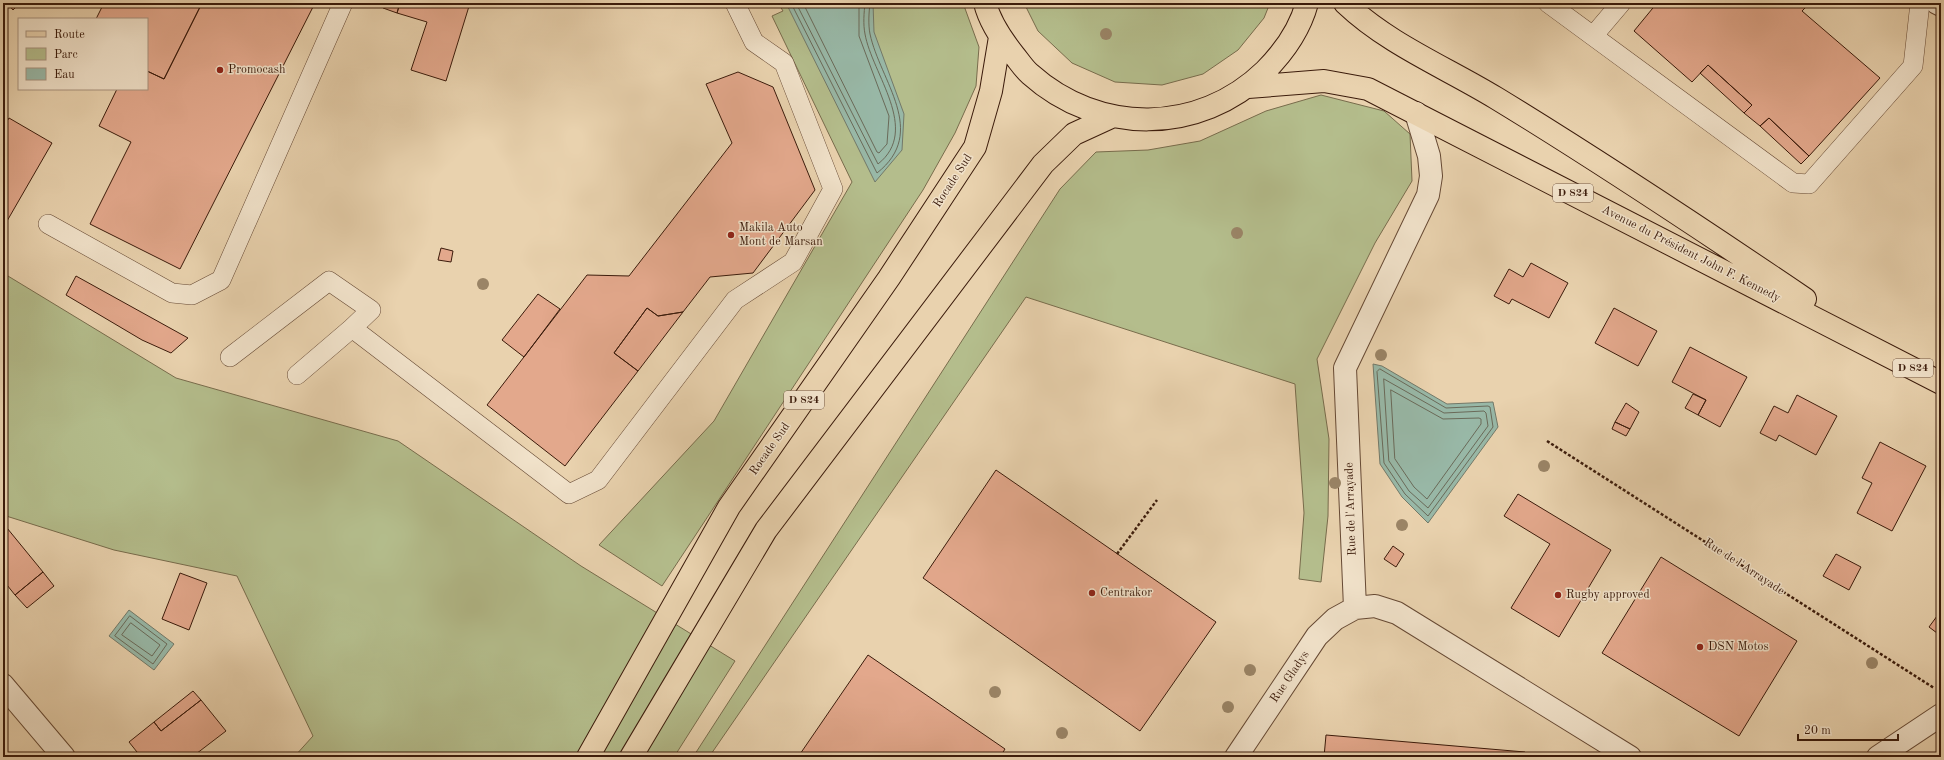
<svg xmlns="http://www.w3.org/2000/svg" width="1944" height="760" viewBox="0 0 1944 760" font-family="'Old Standard TT',serif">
  <rect width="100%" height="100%" fill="#e9d2ae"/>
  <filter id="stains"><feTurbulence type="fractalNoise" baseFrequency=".005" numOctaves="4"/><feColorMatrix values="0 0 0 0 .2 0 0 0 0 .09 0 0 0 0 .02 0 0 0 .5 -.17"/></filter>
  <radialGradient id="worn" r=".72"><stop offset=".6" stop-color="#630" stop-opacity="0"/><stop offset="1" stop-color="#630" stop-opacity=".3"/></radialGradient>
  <path fill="#b4bd8c" stroke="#786c4c" d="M778,3H963L979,47L976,86L955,133L923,190L662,586L599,545L714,421L852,182L772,16L783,11Z
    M1024,3H1270L1264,18L1238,50L1203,74L1162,85L1115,82L1072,63L1038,31Z
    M1321,95L1384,111L1410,134L1412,181L1375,243L1317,359L1329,439L1328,516L1321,582L1299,579L1304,513L1295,384L1026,297L709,757H693L1060,189L1096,152L1148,150L1200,141L1266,111Z
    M3,273L176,378L398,441L581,566L735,661L674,757H294L313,736L237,576L114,550L3,515Z"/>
  <path fill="#98b8a7" stroke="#737969" d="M786,3H873L874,32L904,114L902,150L875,182Z
    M1373,364L1382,366L1447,404L1493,402L1498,427L1428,523L1402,497L1380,464Z
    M129,610L174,644L154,670L109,636Z"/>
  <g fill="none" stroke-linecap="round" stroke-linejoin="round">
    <path stroke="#6a6a59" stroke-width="1" d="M791,3L877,173C929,132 880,81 870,34C868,24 869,12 870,3
      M796,3L878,164C921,130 872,74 865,34C863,24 864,13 865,3
      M803,3L877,152L879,153L887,144L889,116L859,36V3
      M1380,369L1446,408L1488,406L1490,407L1493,427L1428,516L1405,494L1384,463L1377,372Z
      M1384,379L1444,413L1484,411L1486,413L1488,426L1428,508L1409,491L1389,461Z
      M1391,390L1443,419L1479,418L1481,419V424L1427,499L1414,487L1395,459Z
      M130,616L167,644L153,664L115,636Z
      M131,623L160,645L152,656L122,635Z"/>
  </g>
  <path fill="#e3a88c" stroke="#3b1b0b" d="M7,3H20L13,10Z
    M104,3H197L201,5L164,79L147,71V19H96Z
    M197,3H315L180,269L90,224L131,142L99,126L117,89H147V71L164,79L201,5Z
    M385,3H400L397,13L383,8Z
    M400,3H470L446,81L411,70L427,22L397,13Z
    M1657,3H1810L1802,11L1880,78L1809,156L1769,118L1760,126L1744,113L1752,105L1708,65L1692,82L1634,31Z
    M1708,65L1752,105L1744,113L1700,73Z
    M738,72L773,87L815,190L753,273L710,277L683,312L658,316L647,308L614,353L638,371L565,466L487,405L587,275L629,276L732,143L706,84Z
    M9,118L52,143L3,228V128Z
    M1769,118L1809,156L1801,164L1760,126Z
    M441,248L453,251L451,262L438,260Z
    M1531,263L1568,283L1549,318L1512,299L1509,304L1494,296L1509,269L1523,277Z
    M76,276L188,338L171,353L142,340L66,295Z
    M538,294L560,309L524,357L502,340Z
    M647,308L658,316L683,312L638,371L614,353Z
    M1614,308L1657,331L1638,366L1595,343Z
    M1690,347L1747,377L1720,427L1698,415L1706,400L1672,382Z
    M1693,394L1706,400L1698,415L1685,408Z
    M1797,395L1837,416L1816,455L1779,435L1776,441L1760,433L1774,406L1788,413Z
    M1626,403L1639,412L1630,429L1615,422Z
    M1615,422L1630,429L1626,436L1612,429Z
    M1880,442L1926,466L1892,531L1857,513L1872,483L1862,478Z
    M996,470L1216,622L1140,731L923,578Z
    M1518,494L1611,550L1559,637L1511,608L1550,544L1504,516Z
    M7,528L43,572L15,595L3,580V531Z
    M1393,546L1404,554L1396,567L1384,559Z
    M1836,554L1861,567L1849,590L1823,576Z
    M1661,557L1797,641L1739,736L1602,653Z
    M43,572L54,586L27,608L15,595Z
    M180,573L207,583L189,630L162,619Z
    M1940,612L1941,613V636L1929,627Z
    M868,655L1005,749L1000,757H798Z
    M193,691L201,700L161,731L154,722Z
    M201,700L226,731L192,757H141L129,742L154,722L161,731Z
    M1326,735L1525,752V757H1324Z"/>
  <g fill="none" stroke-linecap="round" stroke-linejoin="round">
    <g stroke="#664934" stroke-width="20">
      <path id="service" d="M1548,3L1793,183L1809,184L1913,66L1920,3
        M1593,36L1621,3
        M48,224L172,293L192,295L221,280L343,3
        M230,357L329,281L371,310L352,328
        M297,375L352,328L569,494L598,480L735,300L793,262L833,189L784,63L754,42L735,3"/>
    </g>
    <g stroke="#664934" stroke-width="24">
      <path id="minor" d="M1937,3L1941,5
        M1355,608L1345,368L1428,195L1431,176L1429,156L1416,113
        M3,685L64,757
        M1236,757L1317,636L1335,619L1355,608L1375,606L1397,613L1630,757
        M1878,757L1941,715"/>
    </g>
    <g stroke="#3b1b0b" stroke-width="24">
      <path id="primary" d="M985,3C990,23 1002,40 1014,55C1019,61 1024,69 1030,74C1098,135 1199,135 1265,71C1284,52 1300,29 1307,3
        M1345,3C1388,44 1445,67 1496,98C1601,162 1703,230 1805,299
        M1248,87L1324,81L1368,89L1941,383
        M588,757L729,507L889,278L975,147L991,91L1000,37
        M631,757L766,530L1043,164L1074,134L1111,117"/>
    </g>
    <path stroke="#3b1b0b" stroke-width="2.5" stroke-dasharray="3 2" stroke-linecap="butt" d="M1547,441L1934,688
      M1117,554L1157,500"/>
    <use href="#service" stroke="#f1e2ca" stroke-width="19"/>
    <use href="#minor" stroke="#f1e2ca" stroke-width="22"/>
    <use href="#primary" stroke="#e9d2ae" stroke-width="22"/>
  </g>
  <g fill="#9a8466">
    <circle cx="1106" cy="34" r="6"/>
    <circle cx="1237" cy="233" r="6"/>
    <circle cx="483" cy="284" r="6"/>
    <circle cx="1381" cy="355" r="6"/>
    <circle cx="1544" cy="466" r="6"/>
    <circle cx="1335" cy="483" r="6"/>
    <circle cx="1402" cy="525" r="6"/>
    <circle cx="1872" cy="663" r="6"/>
    <circle cx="1250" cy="670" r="6"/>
    <circle cx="995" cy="692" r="6"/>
    <circle cx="1228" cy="707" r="6"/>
    <circle cx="1062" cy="733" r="6"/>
  </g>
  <g fill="#8f2418" stroke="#f1e2ca" stroke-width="1.5">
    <circle cx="220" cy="70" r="4"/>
    <circle cx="731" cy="235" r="4"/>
    <circle cx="1092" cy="593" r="4"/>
    <circle cx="1558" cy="595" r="4"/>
    <circle cx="1700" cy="647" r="4"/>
  </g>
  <g text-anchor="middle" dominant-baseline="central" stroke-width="3" stroke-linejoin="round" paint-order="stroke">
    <g fill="#f1e2ca" stroke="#725744" stroke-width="1">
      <rect x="1553" y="184" width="40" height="18" rx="3"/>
      <rect x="1893" y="359" width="40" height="18" rx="3"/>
      <rect x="784" y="391" width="40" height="18" rx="3"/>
    </g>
    <g font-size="11" font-weight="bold" fill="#3b1b0b">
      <text x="1573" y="193">D 824</text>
      <text x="1913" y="368">D 824</text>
      <text x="804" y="400">D 824</text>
    </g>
    <g font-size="12" fill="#3b1b0b" stroke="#f1e2ca" text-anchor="start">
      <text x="228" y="70">Promocash</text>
      <text x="739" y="228">Makila Auto<tspan x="739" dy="14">Mont de Marsan</tspan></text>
      <text x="1100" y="593">Centrakor</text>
      <text x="1566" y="595">Rugby approved</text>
      <text x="1708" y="647">DSN Motos</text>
    </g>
    <g font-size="12" fill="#3b1b0b" stroke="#f1e2ca">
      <text transform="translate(953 181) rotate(-57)">Rocade Sud</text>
      <text transform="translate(1691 254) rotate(27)">Avenue du Président John F. Kennedy</text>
      <text transform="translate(770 449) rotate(-55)">Rocade Sud</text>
      <text transform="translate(1351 509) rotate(-92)">Rue de l'Arrayade</text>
      <text transform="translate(1744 567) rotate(33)">Rue de l'Arrayade</text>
      <text transform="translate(1290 677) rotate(-56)">Rue Gladys</text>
    </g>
  </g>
  <rect width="1944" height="760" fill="none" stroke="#e9d2ae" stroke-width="16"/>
  <rect x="4" y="4" width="1936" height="752" fill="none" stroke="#3b1b0b" stroke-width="2"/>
  <rect x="8" y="8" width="1928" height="744" fill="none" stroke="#3b1b0b"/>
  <rect x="18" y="18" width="130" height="72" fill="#f1e2ca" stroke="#a8927e"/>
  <rect x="26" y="31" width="20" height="6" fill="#e9d2ae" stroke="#a8927e"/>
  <text x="54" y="38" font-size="12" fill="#3b1b0b">Route</text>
  <rect x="26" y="48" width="20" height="12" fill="#b4bd8c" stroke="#a8927e"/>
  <text x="54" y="58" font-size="12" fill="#3b1b0b">Parc</text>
  <rect x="26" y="68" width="20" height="12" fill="#98b8a7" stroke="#a8927e"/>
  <text x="54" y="78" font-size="12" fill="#3b1b0b">Eau</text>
  <path d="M1798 734v6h100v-6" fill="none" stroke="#3b1b0b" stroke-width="2"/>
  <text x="1804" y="734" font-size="12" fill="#3b1b0b" stroke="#f1e2ca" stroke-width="3" paint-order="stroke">20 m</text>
  <rect width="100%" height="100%" filter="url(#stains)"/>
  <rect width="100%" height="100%" fill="url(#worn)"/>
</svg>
